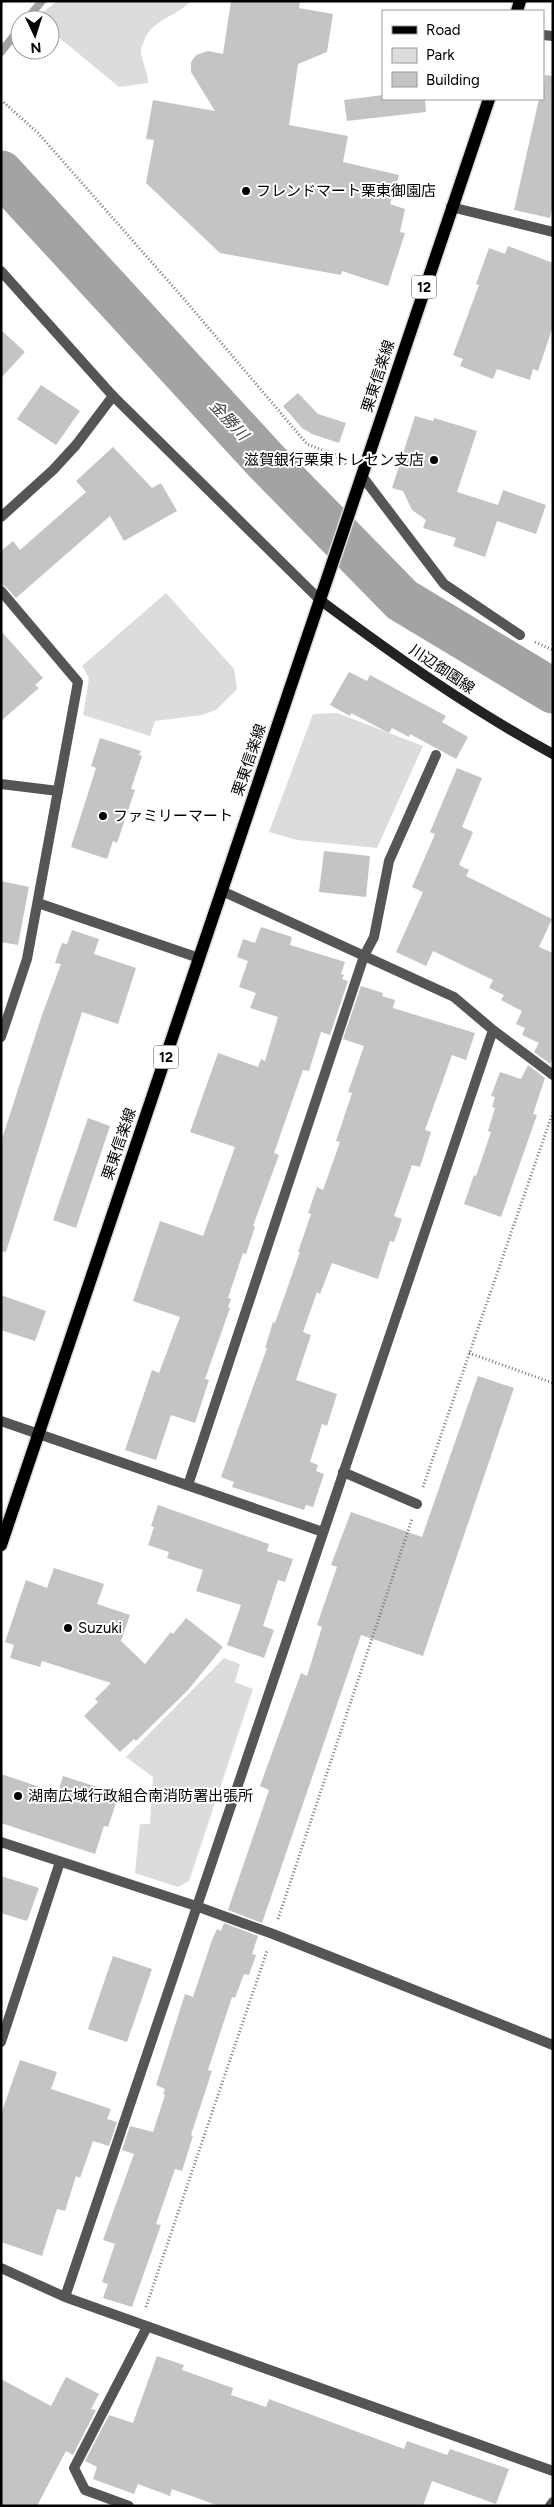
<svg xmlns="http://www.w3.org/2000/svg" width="554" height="2507" viewBox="0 0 554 2507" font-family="Figtree,'Noto Sans JP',sans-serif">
  <rect width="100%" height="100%" fill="#fff"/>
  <path fill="#dcdcdc" d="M57,1H191C176,17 152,19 144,41C143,44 140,49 141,52C142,63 148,71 148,83L119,87L50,30V20L36,18Z
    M166,593L234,669L237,689L216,710L202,715L155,721L150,736L83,715L89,678L82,666Z
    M337,713L423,746L377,848L297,840L269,832L313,714Z
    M224,1658L240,1664L235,1682L253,1689L189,1881L178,1887L135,1873L140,1824H150L153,1777L126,1757Z"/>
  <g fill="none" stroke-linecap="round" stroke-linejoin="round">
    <path stroke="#a3a3a3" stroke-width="8" d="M26,20L42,1
      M1,52L20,28"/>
    <path stroke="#a3a3a3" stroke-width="45" d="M1,173L265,460L402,600L553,691"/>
  </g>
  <path fill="#c4c4c4" d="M231,1H300L299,8L333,14L327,52L298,64L289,125L348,136L343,162L399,175L390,204L405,209L400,232L405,233L388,286L342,271L341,275L220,253L146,183L154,140L146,139L153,100L215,111L191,72V62L196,55L208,51L223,54Z
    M545,75L553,76V204L550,218L514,210L539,99H543Z
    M383,95V99H425L426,112L347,121L344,100Z
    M508,246L553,263V326L538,371L533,369L530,380L497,369L493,379L460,366L463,359L453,355L479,285L476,284L489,248L505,254Z
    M1,330L25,352L1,378Z
    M41,385L80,411L56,445L17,419Z
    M298,393L318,414L346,423L339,443L312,434L302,428L283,406Z
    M415,416L433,421L434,418L477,431L457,492L498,505L503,490L546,505L536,534L497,521L485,557L453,546L456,538L423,528L426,520L412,510L403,491L392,488Z
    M113,447L152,488L161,483L177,511L124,541L110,516L16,598L6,587L1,584V551L13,541L20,550L86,492L76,481Z
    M1,631L43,678L35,685L39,688L1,721Z
    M349,672L367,681L370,675L446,716L442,722L468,737L456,759L410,734L409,737L392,728L389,733L351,713L350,716L330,705Z
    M100,738L141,751L139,755L142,756L131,789L135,790L117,843L113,841L107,859L71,847L96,768L91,766Z
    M457,768L482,778L462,827L473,832L459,865L469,870L466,876L552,919L539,947L553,953V1056L550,1064L534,1052L539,1043L522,1035L525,1028L516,1024L522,1011L501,1000L504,995L489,988L493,980L433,951L426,966L396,952L423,892L412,887L435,834L430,832Z
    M324,851L370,856L366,897L319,892Z
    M1,881L29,887L18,945L1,942Z
    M261,927L292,937L290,945L345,962L341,974L344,975L342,979L348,981L330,1035L321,1032L309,1071L303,1070L274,1153L279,1155L253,1226L255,1227L246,1254L243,1253L228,1298L231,1299L228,1307L230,1308L205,1379L209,1380L195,1423L171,1415L156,1460L125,1450L152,1370L159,1373L180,1317L133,1301L160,1221L203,1236L235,1147L190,1132L218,1053L258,1067L261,1059L265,1061L278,1017L250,1008L256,993L239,987L248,961L237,957L243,939L255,943Z
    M72,930L99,939L94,954L136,968L118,1024L82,1012L6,1252L1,1251V1142L42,1015L61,964L55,963L62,943L67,944Z
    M361,986L383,993L382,996L395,1000L393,1008L475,1033L466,1060L452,1055L425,1130L431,1132L420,1167L412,1165L394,1216L402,1219L394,1242L390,1241L378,1279L332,1263L320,1294L317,1292L303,1332L311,1335L296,1380L337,1394L327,1426L322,1424L310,1462L318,1465L316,1471L324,1474L313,1507L306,1505L304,1510L232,1487L234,1482L221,1477L267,1348H265L273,1322L275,1323L300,1252H298L311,1214L308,1213L317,1187L323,1190L340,1142L336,1141L352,1093L348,1092L364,1046L343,1039Z
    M528,1065L545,1078L533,1114L537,1115L501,1217L464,1204L474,1175L476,1176L491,1132L488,1131L495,1108L492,1107L495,1097L491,1096L500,1072L521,1079Z
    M88,1118L110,1126L76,1228L53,1220Z
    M1,1295L46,1311L35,1341L1,1330Z
    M478,1376L514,1388L423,1656L361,1635L262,1923L228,1910L269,1790L260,1786L301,1673L307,1676L322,1627L317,1625L337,1567L331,1565L351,1512L422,1537Z
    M158,1505L269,1544L267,1551L293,1559L285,1582L278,1580L263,1626L274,1630L264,1658L227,1645L241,1605L196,1591L203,1570L167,1558L169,1552L148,1545L154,1527L151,1526Z
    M54,1568L104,1584L97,1604L130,1615L121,1641L145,1664L171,1632L173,1634L186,1618L223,1647L188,1690L136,1741L134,1739L120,1752L84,1716L98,1702L95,1699L111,1683L42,1661L40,1667L10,1658L14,1645L5,1642L26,1580L47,1588Z
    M1,1774L58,1793L63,1776L119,1794L108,1827L104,1826L95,1854L1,1823Z
    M1,1876L39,1888L27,1921L1,1913Z
    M224,1923L258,1936L252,1954L256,1955L249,1975L244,1974L235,1998L232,1997L208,2070L212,2071L191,2135L193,2136L182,2171L175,2169L156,2224L161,2225L132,2307L103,2298L108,2284L102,2282L115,2244L103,2240L134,2154L122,2150L130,2126L153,2132L165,2095L163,2094L165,2089L156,2085L185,1994L193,1997L212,1940L217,1929L221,1931Z
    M113,1956L152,1969L127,2042L88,2029Z
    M20,2060L57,2072L51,2089L111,2109L107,2119L117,2122L109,2146L93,2141L80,2178L76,2176L65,2211L57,2209L42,2256L1,2242V2114Z
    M157,2356L184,2365L182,2370L233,2388L231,2395L266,2407L269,2399L404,2449L407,2441L447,2455L450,2449L509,2469L496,2504L432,2481L423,2506H219L172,2489L170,2496L138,2484L134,2494L93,2479L97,2467L85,2461L109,2415L133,2423Z
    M66,2377L99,2394L91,2409L96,2410L73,2455L66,2451L37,2506H1V2379L51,2406Z"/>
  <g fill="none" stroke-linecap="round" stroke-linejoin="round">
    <g stroke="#dbdbdb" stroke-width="15">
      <path id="primary" d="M517,11L520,1
        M1,1545L489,99"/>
    </g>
    <path stroke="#777" stroke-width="3" stroke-dasharray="1 2.5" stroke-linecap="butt" d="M1,100L38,133L184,299L307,444L335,455L347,465
      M535,642L553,650
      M469,1353L553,1383
      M423,1487L553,1112
      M278,1919L412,1519
      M146,2307L267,1951"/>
    <path stroke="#555" stroke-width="10" d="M362,476L444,584L520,635
      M1,784L58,791
      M343,1472L417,1504"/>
    <path stroke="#555" stroke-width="10" d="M451,207L553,232
      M1,517L53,470L76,445L113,396
      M1,591L78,682L27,959L1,1037
      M222,891L454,997L493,1030L65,2297L553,2471
      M38,903L199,958
      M493,1030L553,1075
      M1,1421L323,1532
      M188,1485L364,956L374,937L389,861L436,755
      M1,1842L196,1906L273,1934L553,2045
      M1,2042L60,1862
      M1,2268L65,2297
      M129,2506L85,2490L74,2468L147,2327
      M550,2506L553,2502"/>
    <path stroke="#555" stroke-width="10" d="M543,35L553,36
      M1,271L113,396L320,600"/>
    <path stroke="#222" stroke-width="10" d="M320,600C395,656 470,709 553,754"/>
    <use href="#primary" stroke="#000" stroke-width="12"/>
  </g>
  <g fill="#000" stroke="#fff" stroke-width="2">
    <circle cx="246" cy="191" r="5"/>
    <circle cx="434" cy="460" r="5"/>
    <circle cx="103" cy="816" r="5"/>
    <circle cx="68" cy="1628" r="5"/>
    <circle cx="18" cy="1796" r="5"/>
  </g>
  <g text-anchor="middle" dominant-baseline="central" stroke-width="4" stroke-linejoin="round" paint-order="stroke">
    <g fill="#fff" stroke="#4c4c4c" stroke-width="1">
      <rect x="411.5" y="275.5" width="25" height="23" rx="4"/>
      <rect x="153.5" y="1045.5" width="25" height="23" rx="4"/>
    </g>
    <g font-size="14" font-weight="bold" fill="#000">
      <text x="424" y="287">12</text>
      <text x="166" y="1057">12</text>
    </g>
    <g font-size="15" fill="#000" stroke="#fff" text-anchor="start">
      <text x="256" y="191">フレンドマート栗東御園店</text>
      <text x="424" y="460" text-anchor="end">滋賀銀行栗東トレセン支店</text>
      <text x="113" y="816">ファミリーマート</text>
      <text x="78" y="1628">Suzuki</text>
      <text x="28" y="1796">湖南広域行政組合南消防署出張所</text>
    </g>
    <g font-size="15" fill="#000" stroke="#fff">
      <text transform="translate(378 376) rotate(-72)">栗東信楽線</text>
      <text transform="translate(442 669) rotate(34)">川辺御園線</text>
      <text transform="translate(249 760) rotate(-71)">栗東信楽線</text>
      <text transform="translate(119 1144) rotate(-71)">栗東信楽線</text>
    </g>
    <g font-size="16" font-style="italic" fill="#444" stroke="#fff">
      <text transform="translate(229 420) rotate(47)">金勝川</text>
    </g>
  </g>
  <rect width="554" height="2507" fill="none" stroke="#000000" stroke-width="5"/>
  <rect x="382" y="10" width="162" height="90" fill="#ffffff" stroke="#999999"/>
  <rect x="392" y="26" width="25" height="8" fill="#000000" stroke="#999999"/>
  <text x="426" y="35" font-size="15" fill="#000000">Road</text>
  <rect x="392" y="48" width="25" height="15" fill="#dcdcdc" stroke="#999999"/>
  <text x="426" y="60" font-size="15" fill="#000000">Park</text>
  <rect x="392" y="72" width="25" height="15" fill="#c4c4c4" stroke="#999999"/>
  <text x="426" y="85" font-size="15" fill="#000000">Building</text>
  <g transform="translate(35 35) rotate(176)"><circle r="24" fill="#ffffff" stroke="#999999"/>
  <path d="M0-4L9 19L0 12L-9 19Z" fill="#000000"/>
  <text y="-8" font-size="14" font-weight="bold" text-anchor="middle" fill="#000000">N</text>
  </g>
</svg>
